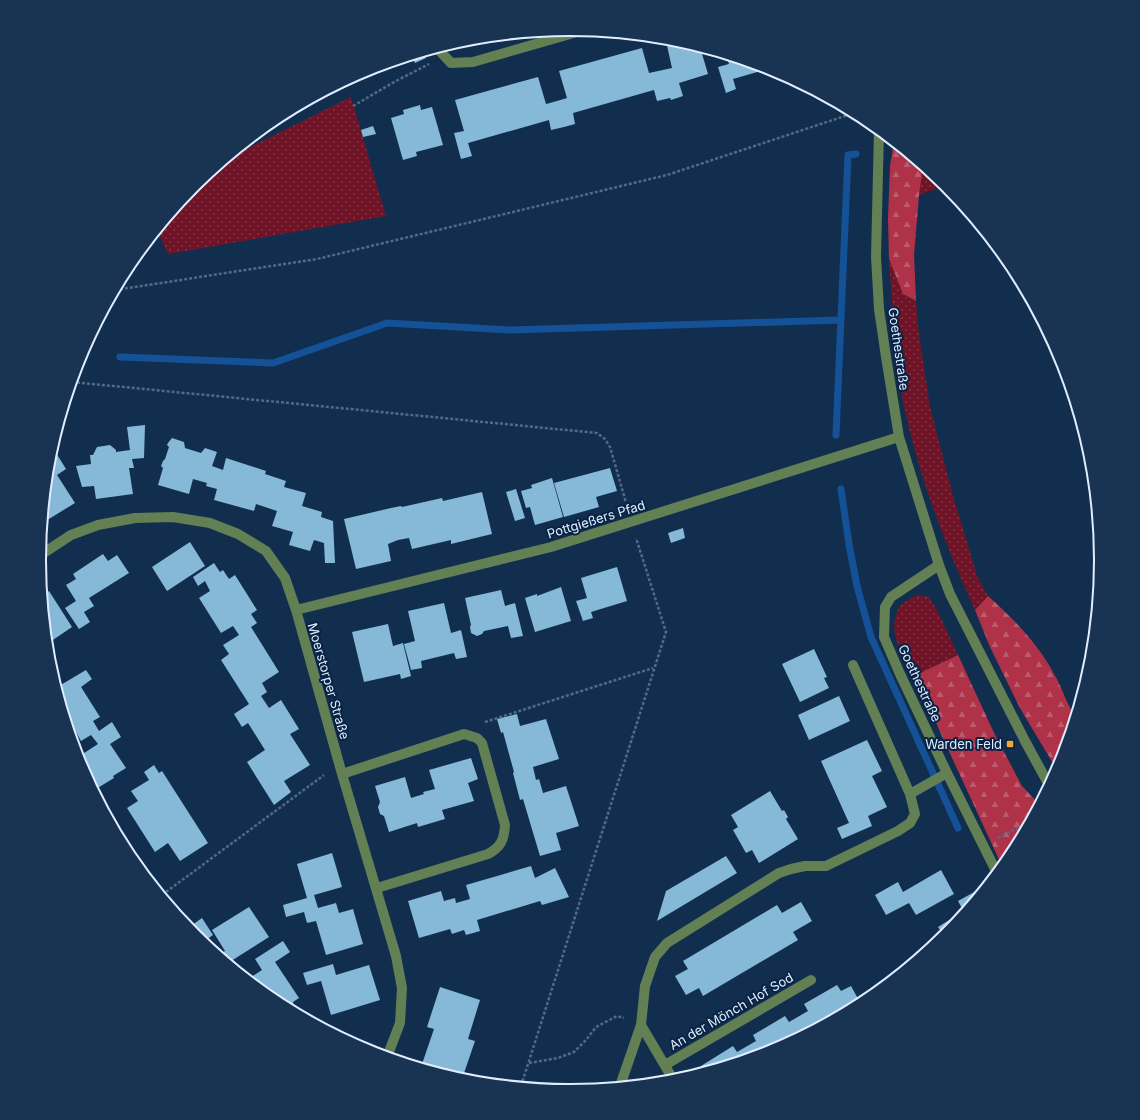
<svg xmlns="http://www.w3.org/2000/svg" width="1140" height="1120" viewBox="0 0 1140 1120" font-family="Inter,sans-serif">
  <defs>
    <pattern id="grass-dots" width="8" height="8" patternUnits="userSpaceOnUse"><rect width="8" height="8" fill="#6f1427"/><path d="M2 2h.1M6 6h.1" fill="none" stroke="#833647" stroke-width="1.8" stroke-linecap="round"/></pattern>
    <pattern id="forest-firs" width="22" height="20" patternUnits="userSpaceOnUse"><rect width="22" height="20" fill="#af3248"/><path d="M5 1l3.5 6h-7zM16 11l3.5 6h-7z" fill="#bd5a6d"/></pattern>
  </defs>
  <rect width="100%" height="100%" fill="#122e4f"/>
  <path fill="url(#grass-dots)" d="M351,97L386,216L168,254L157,230L195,184L226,159Z
    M923,166L946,185L919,195Z
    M889,259L903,294L916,301L918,327L930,407L952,492L977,576L988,596L975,610C938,529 906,442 895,353C894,340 894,327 893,314C892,296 890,278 889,259Z
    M916,595L929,597L938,612L958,655L916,675C902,655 885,630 900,606C904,602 911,598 916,595Z"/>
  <path fill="url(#forest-firs)" d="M894,142L923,166L919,195L914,255L916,301L903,294L889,259L888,219L890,166Z
    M988,596C1014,619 1038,644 1054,674C1062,687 1066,703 1075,716L1060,763L1057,770L1020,708L990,647L975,610Z
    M958,655L995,735L1022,786L1039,804L1011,855L1002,866L941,734L916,675Z"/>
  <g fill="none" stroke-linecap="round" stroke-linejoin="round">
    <path stroke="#155196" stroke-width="7" d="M913,161H916
      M120,357L273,363L387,323L510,330L841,320
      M836,435L848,155L856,154
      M841,489L849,544L857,586L871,637L958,828"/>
  </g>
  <path fill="#86b9d8" d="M674,39L700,47L708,74L679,83L683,96L671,100L670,98L657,101L654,90L573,113L575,124L564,127L551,130L549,120L468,143L472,156L461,159L454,133L464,131L455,100L538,77L546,104L557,101L567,98L559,71L642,48L649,73L672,68L666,41Z
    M423,52L426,58L415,63L411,56Z
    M726,55L763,66L764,70L733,79L736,89L726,93L718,67L729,64Z
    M420,105L421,110L432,107L443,145L416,152L417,156L403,160L391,118L404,114L403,110Z
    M373,126L376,134L363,137L361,130Z
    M145,425L144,458L132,459L134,468H129L133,494L96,499L94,486L82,487L76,466L91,464L90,455H93L97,447L110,445L116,450V452L130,450L127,427Z
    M172,438L184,442L185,448L201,453L205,448L217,452L212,466L223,470L226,458L266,471L265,474L286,481L284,487L306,493L302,506L322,512L321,517L333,521L335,563H325L324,543L314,540L310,551L289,545L293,532L272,526L277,511L256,504L254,511L214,500L217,489L206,486L207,483L193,479L189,494L158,485L163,468L161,466L163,461L165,459L169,447L167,445L168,443Z
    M53,448L66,469L57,475L75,503L44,522L49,456Z
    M610,468L617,491L596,497L599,507L564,517L554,483Z
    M552,478L563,517L535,525L530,507L526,508L521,491L532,488L531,485Z
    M516,489L525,518L515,521L506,492Z
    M482,492L492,534L451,544V540L412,549L409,538L398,540L388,544L391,561L356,569L344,519L391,508L401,506L402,507L442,498L443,501Z
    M683,528L685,538L671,543L668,533Z
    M190,542L205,566L167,591L152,567Z
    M103,554L108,561L117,555L129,573L89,598L94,606L84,612L90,622L79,629L65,608L76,601L66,585L76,579L73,574Z
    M214,563L220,572L223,570L229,579L235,575L257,610L251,614L257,623L251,627L279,672L262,683L267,692L261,696L269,708L281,700L299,729L290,734L310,765L284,781L291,792L274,805L247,762L265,750L248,723L242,727L234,714L249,704L221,660L229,654L223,645L239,635L233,626L221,633L199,598L210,591L205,581L198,586L193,577Z
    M617,567L627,601L591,612L593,618L583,621L576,601L587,598L581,578Z
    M561,587L571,621L535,632L525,598L537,594V596Z
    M501,590L505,606L515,603L523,636L511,638L508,626L484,631L482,634L477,636L471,633L470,627L471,625L465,598Z
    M49,591L72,627L47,644L42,595Z
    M444,603L451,633L461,630L467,657L456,659L454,653L421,661L422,668L411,670L404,644L415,641L408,611Z
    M388,624L393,646L403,643L411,676L401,679L400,674L364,682L352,632Z
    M814,649L827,677L824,678L829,688L800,702L782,664Z
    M86,670L92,679L81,687L100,717L93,721L99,731L112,722L121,737L110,744L126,768L113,776L114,778L96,789L92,784L91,785L78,757L98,744L91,735L81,741L76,732L71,735L60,699L65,695L59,686Z
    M839,696L850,721L809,740L798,715Z
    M517,714L520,726L546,719L559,759L533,767L536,780L539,779L543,793L566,786L579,826L556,833L561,850L540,856L523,799L520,800L513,773L514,772L503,732L501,733L497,719Z
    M867,740L882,771L872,776L887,807L868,816L872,826L842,839L837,828L849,823L821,761Z
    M471,758L478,779L468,783L474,801L442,810L445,819L418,827L417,823L389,832L384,816L380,814L378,807L380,802L375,786L405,777L411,798L424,794L423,792L435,789L429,770Z
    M154,765L159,773L162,771L208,843L180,861L168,843L155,852L127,808L138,801L131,791L149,780L144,772Z
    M770,791L782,811L784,810L788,817L786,819L798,839L759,863L752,850L746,853L733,830L738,827L731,815Z
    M332,853L342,887L314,895L318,908L336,903L339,913L353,909L363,944L326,955L316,921L307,923L304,912L286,917L283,905L307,898L297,864Z
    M726,856L737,873L657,921L666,891Z
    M531,866L535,878L555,868L569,897L542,905L540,901L477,920L480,931L466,935L464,930L452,934L450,929L419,938L408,901L441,891L444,901L455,898L456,903L470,899L466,885Z
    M941,870L954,894L916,915L909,903L886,915L875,895L898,882L903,892Z
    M987,885L964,912L958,901Z
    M801,902L812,921L793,932L798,940L703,996L699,988L686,995L675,976L688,969L683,961L777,905L782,913Z
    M249,907L269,937L228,963L219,955L225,951L212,930Z
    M954,917L957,922L947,934L944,928L940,930L938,927Z
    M202,918L213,935L203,942L194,935L188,928Z
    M283,941L290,952L275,962L299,998L293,1002L294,1007L290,1010L275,1001L248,979L262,970L255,959Z
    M333,964L336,975L369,965L380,1000L331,1015L321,981L307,985L303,973Z
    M837,985L841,991L851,986L861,1004L773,1051L704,1072L701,1066L733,1046L737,1052L756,1041L753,1035L785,1016L789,1022L808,1011L804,1004Z
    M440,987L480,1000L468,1039L475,1041L462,1079L421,1067L434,1029L427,1027Z"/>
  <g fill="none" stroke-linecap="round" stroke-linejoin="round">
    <path stroke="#536a86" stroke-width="2.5" stroke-dasharray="3 2" stroke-linecap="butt" d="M353,106L396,81L429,64
      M115,290L317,259L667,175L854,113
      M72,382L597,433L605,439L610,447L627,506
      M485,722L653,668
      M998,838L1029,822
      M162,895L324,775
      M529,1063L558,1058L574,1052L586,1040L596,1027L617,1016L624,1018
      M521,1086L666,632L636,538"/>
    <path stroke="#637f54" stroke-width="10" d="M437,48L451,63L473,62L584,30
      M879,130L876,257L879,309L886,357L899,437L939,565L950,594L1025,741L1049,785
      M39,556L71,535L98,525L135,518L173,517L210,523L238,534L266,551L285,578L296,610L342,774L396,956L402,988L400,1023L387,1057
      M939,565L891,597L885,607L884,637L900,674L947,773L997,873
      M296,610L551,547L899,437
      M853,665L910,794
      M342,774L464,734L477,738L482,743L505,825C504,840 501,847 488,854L377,888
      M665,1065L811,980
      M674,1081L641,1025L645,986L655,957L667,943L779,873L791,869L805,866H826L898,831L910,823L915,814L910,794L947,773
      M620,1086L641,1025"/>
  </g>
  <rect fill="#eca93b" stroke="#082344" stroke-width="1.5" x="1006" y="740" width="8" height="8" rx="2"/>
  <g text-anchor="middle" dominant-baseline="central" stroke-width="4" stroke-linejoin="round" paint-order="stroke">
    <g font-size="13" fill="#e0edff" stroke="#082344">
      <text transform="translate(899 349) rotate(82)">Goethestraße</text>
      <text transform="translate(596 519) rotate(-17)">Pottgießers Pfad</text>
      <text transform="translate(329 681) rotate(74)">Moerstorper Straße</text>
      <text transform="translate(920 683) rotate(65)">Goethestraße</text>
      <text transform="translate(731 1011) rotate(-30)">An der Mönch Hof Sod</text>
    </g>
    <g font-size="13" fill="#e0edff" stroke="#082344" text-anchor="end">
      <text x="1002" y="744">Warden Feld</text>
    </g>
  </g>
  <path d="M0 0H1140V1120H0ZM46 560a524 524 0 1 1 1048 0a524 524 0 1 1-1048 0Z" fill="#193353" fill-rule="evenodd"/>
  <path fill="none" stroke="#e0edff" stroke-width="2" d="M46 560a524 524 0 1 1 1048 0a524 524 0 1 1-1048 0Z"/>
</svg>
